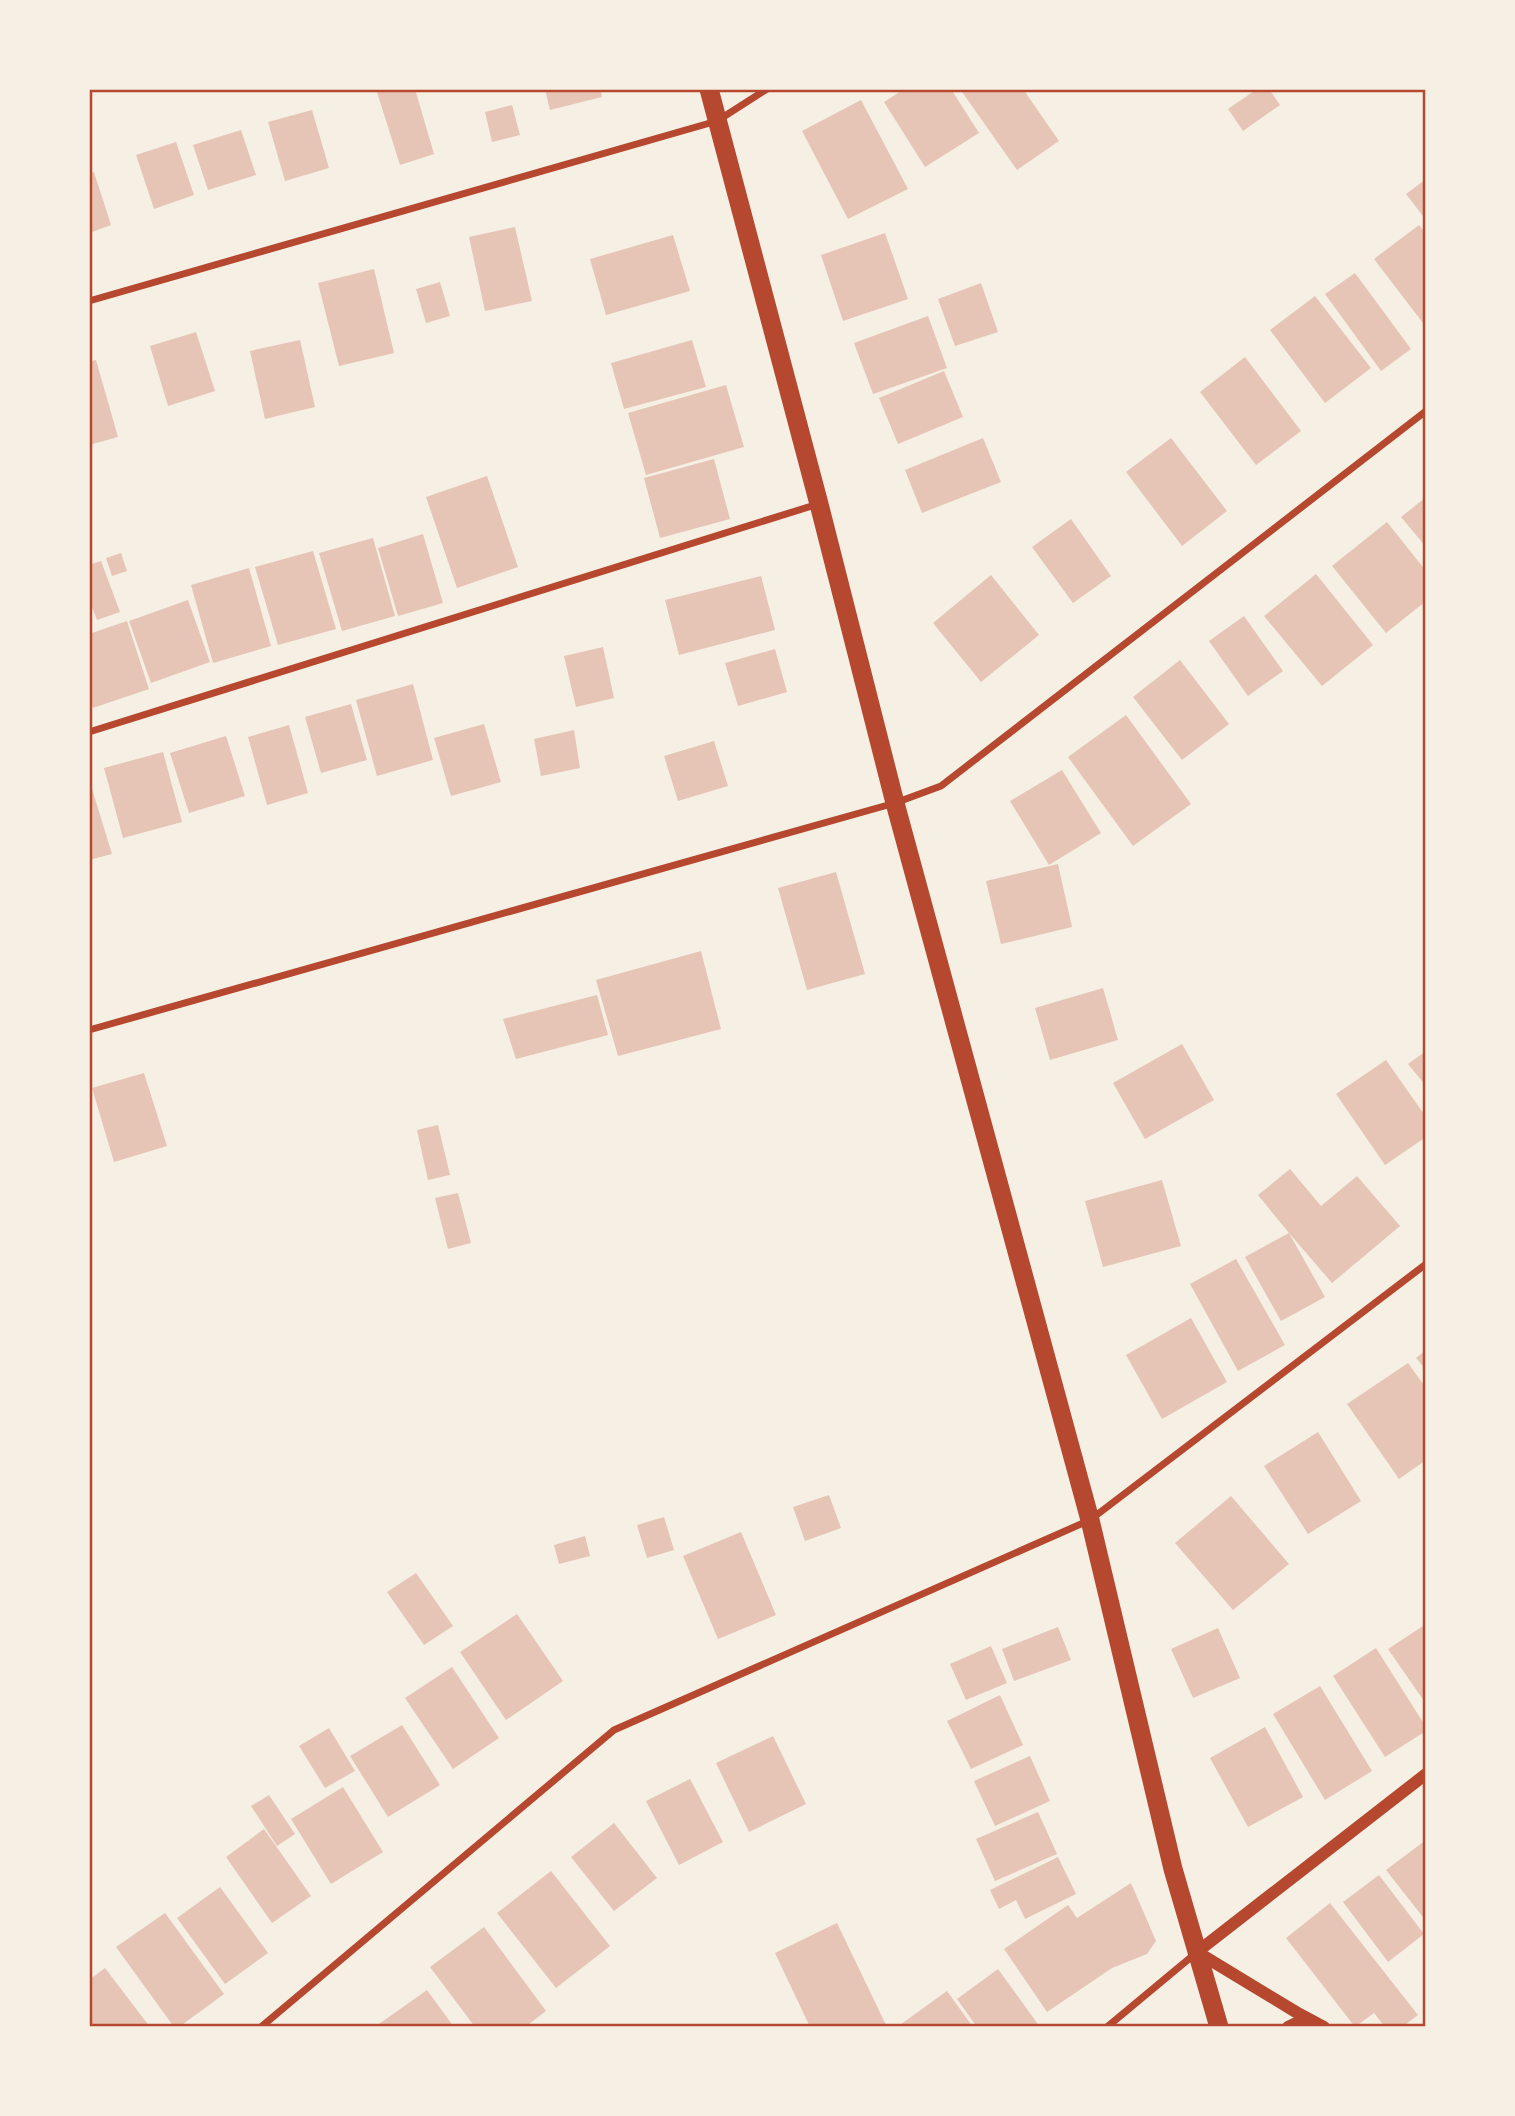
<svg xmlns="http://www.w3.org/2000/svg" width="1515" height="2116" viewBox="0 0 1515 2116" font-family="Mulish,sans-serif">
  <rect width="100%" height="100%" fill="#f6efe4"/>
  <path fill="#e6c5b7" d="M376,89H415L434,154L400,165Z
    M545,89H600L602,97L550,110Z
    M904,89H951L979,133L925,167L884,102Z
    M960,89H1023L1059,141L1017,170Z
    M1257,89H1269L1280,105L1243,131L1228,109Z
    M861,100L908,189L848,219L802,131Z
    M512,105L520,135L492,142L485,112Z
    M312,110L329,168L285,181L268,122Z
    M241,130L256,175L208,190L193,145Z
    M176,142L194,195L154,209L136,155Z
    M94,172L111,225L89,233V174Z
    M1426,179V220L1406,194Z
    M1419,225L1426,234V327L1374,259Z
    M515,227L532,301L485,311L469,237Z
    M885,233L908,299L843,321L821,255Z
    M673,235L690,291L606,315L590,259Z
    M374,269L394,353L339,366L318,283Z
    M1355,273L1411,349L1381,371L1325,294Z
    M440,282L450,316L426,323L416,289Z
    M981,283L998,332L955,346L938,299Z
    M1315,296L1371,368L1325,403L1270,330Z
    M928,316L947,368L873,394L854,343Z
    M196,332L215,391L168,406L150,346Z
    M300,340L315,407L265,419L250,351Z
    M692,340L706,387L624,409L611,363Z
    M1245,357L1301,431L1256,465L1200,392Z
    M96,360L118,437L89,445V362Z
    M944,371L963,417L898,444L879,398Z
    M726,385L744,447L646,475L628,413Z
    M983,438L1001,482L922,513L905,470Z
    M1171,438L1227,511L1182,546L1126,472Z
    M714,459L730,519L660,538L644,478Z
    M487,476L518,567L457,588L426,497Z
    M1426,497V547L1401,517Z
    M1071,519L1111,576L1073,603L1032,547Z
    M1387,522L1426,571V601L1386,633L1332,566Z
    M423,534L443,603L398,616L378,548Z
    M373,538L395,616L342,631L319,553Z
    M313,551L336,629L278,645L255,567Z
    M121,553L127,571L112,576L106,558Z
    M101,561L120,612L97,620L89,599V565Z
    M249,568L271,646L213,663L191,585Z
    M1316,574L1373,645L1322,686L1264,616Z
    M991,575L1039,635L981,682L933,623Z
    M761,576L775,630L679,655L665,600Z
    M188,600L210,662L151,683L129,621Z
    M1244,616L1283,671L1248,696L1209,641Z
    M127,621L149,689L93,708L89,698V634Z
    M603,647L614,698L576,707L564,656Z
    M775,649L787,692L738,706L725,663Z
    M1180,660L1229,724L1182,760L1133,697Z
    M413,684L433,760L377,776L356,700Z
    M351,704L367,760L321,773L305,717Z
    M1126,715L1191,804L1133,846L1068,757Z
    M484,724L501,782L451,796L434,738Z
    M289,725L308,793L267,805L248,737Z
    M574,730L580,768L541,776L534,739Z
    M226,736L245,796L189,813L170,753Z
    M714,741L728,786L678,801L664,756Z
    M163,752L182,822L123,838L104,768Z
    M1062,770L1101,833L1049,865L1010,801Z
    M89,779L112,854L89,860Z
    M1058,864L1072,927L1001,944L986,881Z
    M836,872L865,974L807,990L778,888Z
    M701,951L721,1029L618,1056L596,980Z
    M1103,988L1118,1040L1050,1060L1035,1008Z
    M597,995L608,1035L516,1059L503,1019Z
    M1182,1044L1214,1100L1145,1139L1113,1083Z
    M1426,1051V1086L1408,1064Z
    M1386,1060L1426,1117V1137L1385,1165L1336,1094Z
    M144,1073L167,1146L114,1162L92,1088Z
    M438,1125L450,1175L428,1180L417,1130Z
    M1290,1169L1321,1206L1357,1176L1400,1226L1332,1283L1289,1233L1325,1297L1281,1321L1245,1257L1289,1233L1258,1195Z
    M1162,1180L1181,1246L1103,1267L1085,1201Z
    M458,1193L471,1243L448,1249L435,1198Z
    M1236,1259L1285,1345L1238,1371L1190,1284Z
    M1191,1318L1227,1382L1162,1419L1126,1355Z
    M1426,1350V1370L1416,1358Z
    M1408,1363L1426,1388V1460L1399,1479L1347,1404Z
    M1318,1432L1361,1501L1308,1534L1264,1466Z
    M829,1495L841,1528L805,1541L793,1507Z
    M1231,1496L1289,1564L1233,1610L1175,1543Z
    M664,1517L674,1550L647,1558L637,1525Z
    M741,1532L776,1615L718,1639L683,1556Z
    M585,1536L590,1556L559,1564L554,1545Z
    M416,1573L453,1626L424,1645L387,1592Z
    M517,1614L563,1681L506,1720L460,1652Z
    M1426,1624V1700L1424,1701L1388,1649Z
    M1058,1627L1071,1660L1014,1681L1002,1649Z
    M1218,1628L1240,1678L1193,1698L1171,1649Z
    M991,1646L1007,1683L966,1700L950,1664Z
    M1376,1648L1426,1727V1731L1385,1757L1333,1676Z
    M452,1667L499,1738L453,1769L405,1698Z
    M1320,1686L1372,1771L1325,1800L1273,1714Z
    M1000,1695L1023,1745L971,1769L947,1721Z
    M402,1725L440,1785L388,1817L350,1756Z
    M1265,1727L1303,1797L1248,1827L1210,1758Z
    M329,1728L355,1771L325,1788L299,1746Z
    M773,1736L806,1804L749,1832L716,1763Z
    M1030,1756L1050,1801L995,1826L974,1781Z
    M690,1779L723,1842L679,1865L646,1801Z
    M343,1787L383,1852L331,1884L291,1819Z
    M269,1795L295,1834L277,1846L251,1806Z
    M1038,1812L1057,1854L995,1881L976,1839Z
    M614,1823L657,1878L614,1911L571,1857Z
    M264,1829L311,1896L272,1923L226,1857Z
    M1426,1840V1921L1386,1870Z
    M1058,1857L1076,1894L1025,1919L1016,1900L999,1909L990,1890Z
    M551,1871L610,1946L556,1988L497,1913Z
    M1379,1875L1424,1934L1388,1962L1343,1902Z
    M1131,1883L1156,1941L1147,1954L1112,1968L1047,2012L1004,1949L1068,1905L1077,1918Z
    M220,1887L268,1953L225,1984L177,1918Z
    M1330,1903L1418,2015L1402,2027H1385L1374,2013L1355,2027L1286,1938Z
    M165,1913L224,1994L179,2027H174L116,1947Z
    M837,1923L887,2027H810L775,1953Z
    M484,1927L546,2011L525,2027H475L430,1967Z
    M105,1968L150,2027H89V1980Z
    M998,1969L1040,2027H977L957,1999Z
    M427,1990L454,2027H381L379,2024Z
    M947,1991L973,2027H897Z"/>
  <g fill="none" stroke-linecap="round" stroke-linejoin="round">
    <path stroke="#b5482f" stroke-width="7" d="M89,301L717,121L767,89
      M89,732L818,504
      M89,1030L895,803L941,786L1426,411
      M261,2027L614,1730L1090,1520L1426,1264
      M1107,2027L1196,1953"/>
    <path stroke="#b5482f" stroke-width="12" d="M1288,2027L1307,2018
      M1324,2027L1296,2012L1197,1952L1426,1774"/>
    <path stroke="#b5482f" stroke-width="19" d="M709,89L819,504L895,803L1090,1520L1173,1869L1219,2027"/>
  </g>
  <rect width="1515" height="2116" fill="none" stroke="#f6efe4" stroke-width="182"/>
  <rect x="91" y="91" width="1333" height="1934" fill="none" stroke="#b5482f" stroke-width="2.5"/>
</svg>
